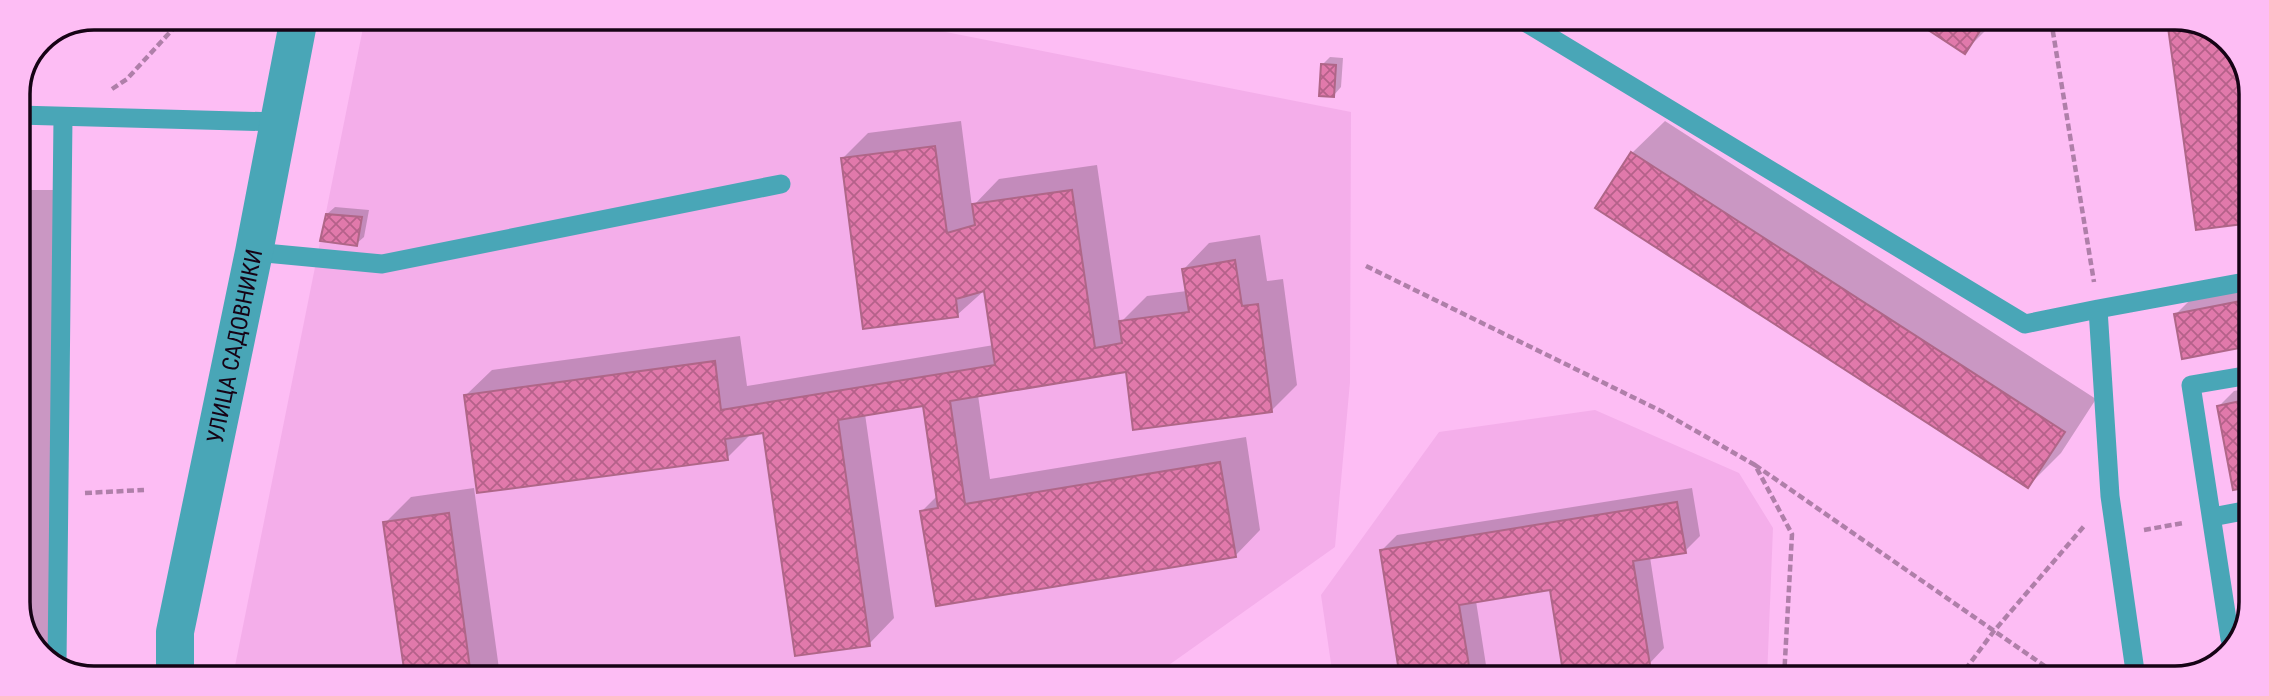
<svg xmlns="http://www.w3.org/2000/svg" width="2269" height="696" viewBox="0 0 2269 696" font-family="'Roboto Condensed',sans-serif">
  <defs>
    <pattern id="building-cross-hatch" width="8" height="8" patternUnits="userSpaceOnUse" patternTransform="scale(1.75)"><rect width="8" height="8" fill="#e179ab"/><path d="M0 0l8 8M0 8l8-8" fill="none" stroke="#b5618a"/></pattern>
  </defs>
  <rect width="100%" height="100%" fill="#fdbdf4"/>
  <path fill="#f4aeea" d="M365,18L880,19L1351,112L1350,382L1335,547L1152,677L233,676Z
    M1595,410L1739,473L1773,528L1767,678L1333,677L1321,595L1439,432Z"/>
  <path fill="#0003" d="M1916,20H1996L1965,51Z
    M1330,57L1343,58L1341,87L1334,95L1322,65Z
    M961,121L972,207L999,179L1097,165L1120,323L1147,296L1187,291L1184,269L1209,243L1260,235L1267,281L1283,279L1297,385L1271,411L1127,370L978,395L990,479L1246,437L1260,530L1235,556L922,511L938,495L925,403L865,414L894,618L869,644L765,431L752,433L727,458L466,395L492,370L740,336L747,386L994,345L986,289L957,315L842,159L868,133Z
    M1665,121L2096,399L2061,453L2028,486L1632,153Z
    M18,190H58L48,659L33,649L18,608Z
    M335,207L369,210L364,237L356,244L327,214Z
    M2250,288V345L2184,357L2176,314L2191,299Z
    M2250,388L2249,485L2234,488L2219,406L2234,391Z
    M474,488L500,676H406L385,523L411,497Z
    M1692,488L1700,536L1685,551L1650,557L1664,648L1649,664L1552,588L1476,601L1488,678H1402L1382,550L1397,535Z"/>
  <path fill="url(#building-cross-hatch)" stroke="#af6688" stroke-width="2" d="M1913,20H1987L1965,54Z
    M2167,20H2196L2233,44L2251,88V223L2196,230Z
    M1321,64L1336,65L1334,97L1319,96Z
    M935,146L947,233L975,225L972,204L1072,190L1095,348L1122,343L1119,321L1189,312L1182,269L1235,260L1242,306L1258,304L1272,412L1133,430L1126,372L950,401L965,504L1220,462L1236,557L936,606L920,511L938,508L923,406L838,420L870,646L795,656L763,433L725,439L728,460L477,493L464,395L715,361L721,410L995,365L984,291L956,299L958,317L863,329L841,158Z
    M1631,152L2065,432L2028,488L1595,208Z
    M326,214L362,217L357,246L320,241Z
    M18,222L26,223L18,592Z
    M2246,300L2250,321V346L2182,359L2174,314Z
    M2250,399L2249,487L2233,490L2217,406Z
    M1677,502L1686,553L1633,561L1650,665L1564,678L1550,590L1459,605L1471,678H1400L1380,550Z
    M449,513L471,676H405L383,522Z"/>
  <g fill="none" stroke-linecap="round" stroke-linejoin="round">
    <path stroke="#af7fa9" stroke-width="4.5" stroke-dasharray="7 3.5" stroke-linecap="butt" d="M2051,20L2094,282
      M112,89L127,79L183,18
      M1366,266L1661,411L1755,465L1792,534L1784,678
      M1755,465L2062,678
      M85,493L144,490
      M2144,530L2183,523
      M1959,678L1994,631L2085,525"/>
    <path stroke="#49a6b7" stroke-width="19" d="M1520,19L2025,324L2098,309L2110,496L2136,678
      M18,115L278,122
      M254,252L382,264L781,184
      M2098,309L2250,281
      M2212,517L2249,510
      M2230,639L2191,385L2250,375
      M57,665L63,117"/>
    <path stroke="#49a6b7" stroke-width="38" id="s1" d="M175,676V632L254,252L299,18"/>
  </g>
  <g text-anchor="middle" dominant-baseline="central" stroke-width="7" stroke-linejoin="round" paint-order="stroke">
    <g font-size="23" fill="#160315" stroke="#fdbdf4">
      <text stroke="none"><textPath href="#s1" startOffset="336">УЛИЦА САДОВНИКИ</textPath></text>
    </g>
  </g>
  <path d="M0 0H2269V696H0ZM94 30H2175A64 64 0 0 1 2239 94V602A64 64 0 0 1 2175 666H94A64 64 0 0 1 30 602V94A64 64 0 0 1 94 30Z" fill="#fdbdf4" fill-rule="evenodd"/>
  <path fill="none" stroke="#160315" stroke-width="3.5" d="M94 30H2175A64 64 0 0 1 2239 94V602A64 64 0 0 1 2175 666H94A64 64 0 0 1 30 602V94A64 64 0 0 1 94 30Z"/>
</svg>
